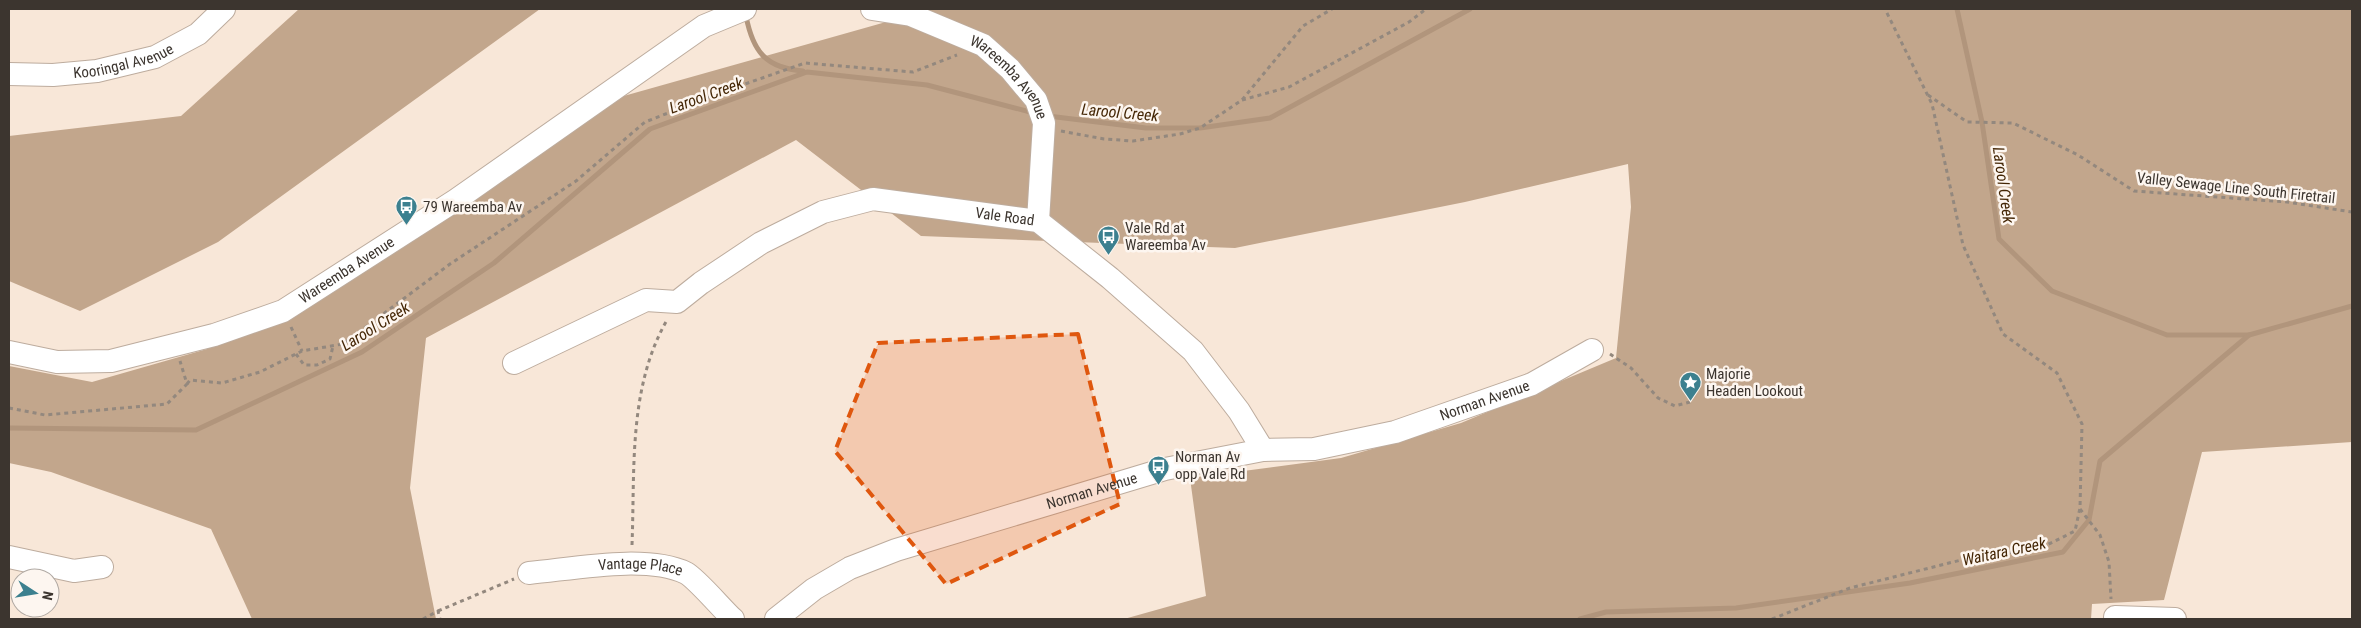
<svg xmlns="http://www.w3.org/2000/svg" width="2361" height="628" font-family="'Roboto Condensed',sans-serif">
	<style>
		.forest { fill: #c2a68c }
		.lines { fill: none; stroke-linecap: round; stroke-linejoin: round }
		.stream { stroke: #b1957c; stroke-width: 5 }
		.minor-casing { stroke: #bdac9e; stroke-width: 24 }
		.path { stroke: #93887e; stroke-width: 3; stroke-dasharray: 4 4; stroke-linecap: butt }
		.minor { stroke: #fff; stroke-width: 22 }
		.marked { fill: #df570e; fill-opacity: 0.2; stroke: #df570e; stroke-width: 4; stroke-dasharray: 10 6; stroke-linejoin: round }
		.labels { text-anchor: middle; stroke-width: 5; stroke-linejoin: round; paint-order: stroke }
		.street-label { font-size: 15px; fill: #3c352f; stroke: #fdf6f0 }
		.poi-label { font-size: 15px; fill: #3c352f; stroke: #fdf6f0; text-anchor: start }
		.water-label { font-size: 16px; font-style: italic; fill: #442605; stroke: #fdf6f0 }
	</style>
	<rect width="100%" height="100%" fill="#f8e7d8"/>
	<g class="forest">
		<polygon points="299,9 540,9 218,242 80,311 9,281 9,136 181,116"/>
		<polygon points="932,9 2352,9 2352,442 2202,452 2164,600 2092,604 2091,619 1124,619 1206,596 1190,478 1341,458 1461,423 1616,358 1631,207 1628,164 1465,202 1235,248 921,236 796,140 426,338 410,488 436,619 252,619 211,529 51,472 9,463 9,366 92,382 207,349 574,110"/>
	</g>
	<g class="lines">
		<g class="stream">
			<polyline points="1957,9 1982,122 1999,239 2052,291 2167,335 2249,335"/>
			<path d="M 746,16 C 753,52 766,68 803,71"/>
			<polyline points="1048,116 1146,128 1200,128 1270,118 1470,9"/>
			<polyline points="9,428 196,430 362,352 494,263 650,129 807,72 927,85 1034,113"/>
			<polyline points="1580,619 1606,612 1736,608 1910,583 2063,552 2089,520 2100,461 2249,335 2352,306"/>
		</g>
		<defs>
			<g id="minor">
				<path id="s1" d="M 872,9 L 911,15 L 983,45 L 1010,69 L 1036,100 L 1044,123 L 1038,221"/>
				<path id="s2" d="M 9,74 L 53,75 L 97,71 L 155,57 L 198,34 L 224,9"/>
				<path id="s3" d="M 9,352 L 57,362 L 111,361 L 214,335 L 283,311 L 456,200 L 704,26 L 745,9"/>
				<path id="s4" d="M 514,363 L 646,300 L 677,302 L 701,283 L 761,243 L 823,212 L 873,199 L 1038,221 L 1110,278 L 1193,351 L 1239,411 L 1263,450"/>
				<polyline points="9,557 74,571 102,567"/>
				<path id="s5" d="M 529,573 C 573,569 646,554 686,573 C 697,579 722,609 733,619"/>
				<polyline points="2115,617 2175,619"/>
				<path id="s6" d="M 776,619 L 814,589 L 850,568 L 896,550 L 1165,469 L 1263,450 L 1314,449 L 1395,432 L 1532,384 L 1592,350"/>
			</g>
		</defs>
		<use href="#minor" class="minor-casing"/>
		<g class="path">
			<polyline points="1928,95 1967,122 2013,123 2078,155 2134,191 2287,202 2352,212"/>
			<polyline points="1242,100 1289,87 1409,22 1426,9"/>
			<polyline points="1061,131 1104,139 1133,141 1180,134 1200,128 1242,100 1303,26 1332,9"/>
			<polyline points="291,327 302,351"/>
			<polyline points="296,354 304,365 317,365 330,359 333,346"/>
			<polyline points="1610,354 1631,368 1658,398 1675,406 1690,402"/>
			<polyline points="187,384 190,380 222,383 260,372 302,351 343,344 450,264 576,181 645,122 725,91 805,63 913,72 957,55"/>
			<polyline points="9,408 45,415 167,404 187,384 180,361"/>
			<polyline points="2080,509 2100,535 2109,562 2111,599"/>
			<path d="M 632,545 C 635,469 628,388 667,320"/>
			<polyline points="438,611 514,579"/>
			<polyline points="423,619 438,611 440,619"/>
			<polyline points="1772,619 1850,588 1973,557 2039,549 2075,531 2080,508 2082,424 2057,373 2003,334 1963,245 1932,104 1885,9"/>
		</g>
		<use href="#minor" class="minor"/>
	</g>
	<path class="marked" d="M 1078,334 L 1120,504 L 946,584 L 835,451 L 878,343 Z"/>
	<defs>
		<symbol id="bus-pin" viewBox="-11 -11 22 30"><path d="M0 17L-7.5 6A9.5 9.5 0 1 1 7.5 6Z" fill="#3c808f" stroke="#fdf6f0"/><path d="M-5-6H5V4H4V6H2V4H-2V6H-4V4H-5ZM-3.5-4V0h7V-4ZM-3.5 1.2v1.5H-2V1.2ZM2 1.2v1.5H3.5V1.2Z" fill="#fff"/></symbol>
		<symbol id="sight-pin" viewBox="-11 -11 22 30"><path d="M0 17L-7.5 6A9.5 9.5 0 1 1 7.5 6Z" fill="#3c808f" stroke="#fdf6f0"/><path d="M0-6L1.8-2.2L6-1.7L2.9 1.2L3.7 5.4L0 3.3L-3.7 5.4L-2.9 1.2L-6-1.7L-1.8-2.2Z" fill="#fff"/></symbol>
	</defs>
	<g fill-rule="evenodd">
		<use href="#bus-pin" x="394" y="194" width="25" height="34"/>
		<use href="#bus-pin" x="1096" y="224" width="25" height="34"/>
		<use href="#sight-pin" x="1678" y="370" width="25" height="34"/>
		<use href="#bus-pin" x="1146" y="454" width="25" height="34"/>
	</g>
	<g class="labels">
		<g class="street-label">
			<text dy="5" stroke="none"><textPath href="#s2" startOffset="116">Kooringal Avenue</textPath></text>
			<text dy="5" stroke="none"><textPath href="#s1" startOffset="159">Wareemba Avenue</textPath></text>
			<text transform="translate(2236 188) rotate(6)" y="5">Valley Sewage Line South Firetrail</text>
			<text dy="5" stroke="none"><textPath href="#s4" startOffset="534">Vale Road</textPath></text>
			<text dy="5" stroke="none"><textPath href="#s3" startOffset="358">Wareemba Avenue</textPath></text>
			<text dy="5" stroke="none"><textPath href="#s6" startOffset="749">Norman Avenue</textPath></text>
			<text dy="5" stroke="none"><textPath href="#s6" startOffset="344">Norman Avenue</textPath></text>
			<text dy="5" stroke="none"><textPath href="#s5" startOffset="112">Vantage Place</textPath></text>
		</g>
		<g class="poi-label">
			<text x="423" y="212">79 Wareemba Av</text>
			<text x="1125" y="233">Vale Rd at<tspan x="1125" dy="17">Wareemba Av</tspan></text>
			<text x="1706" y="379">Majorie<tspan x="1706" dy="17">Headen Lookout</tspan></text>
			<text x="1175" y="462">Norman Av<tspan x="1175" dy="17">opp Vale Rd</tspan></text>
		</g>
		<g class="water-label">
			<text transform="translate(706 95) rotate(-20)" y="6">Larool Creek</text>
			<text transform="translate(1120 112) rotate(5)" y="6">Larool Creek</text>
			<text transform="translate(2004 185) rotate(82)" y="6">Larool Creek</text>
			<text transform="translate(375 326) rotate(-32)" y="6">Larool Creek</text>
			<text transform="translate(2004 551) rotate(-12)" y="6">Waitara Creek</text>
		</g>
	</g>
	<rect width="2361" height="628" fill="none" stroke="#3c352f" stroke-width="20"/>
	<g transform="translate(35 593) rotate(102)"><circle r="24" fill="#fdf6f0" stroke="#b0a9a3"/>
	<path d="M0-4L9 19L0 12L-9 19Z" fill="#3c808f"/>
	<text y="-8" font-size="14" font-weight="bold" text-anchor="middle" fill="#3c352f">N</text>
	</g>
</svg>
